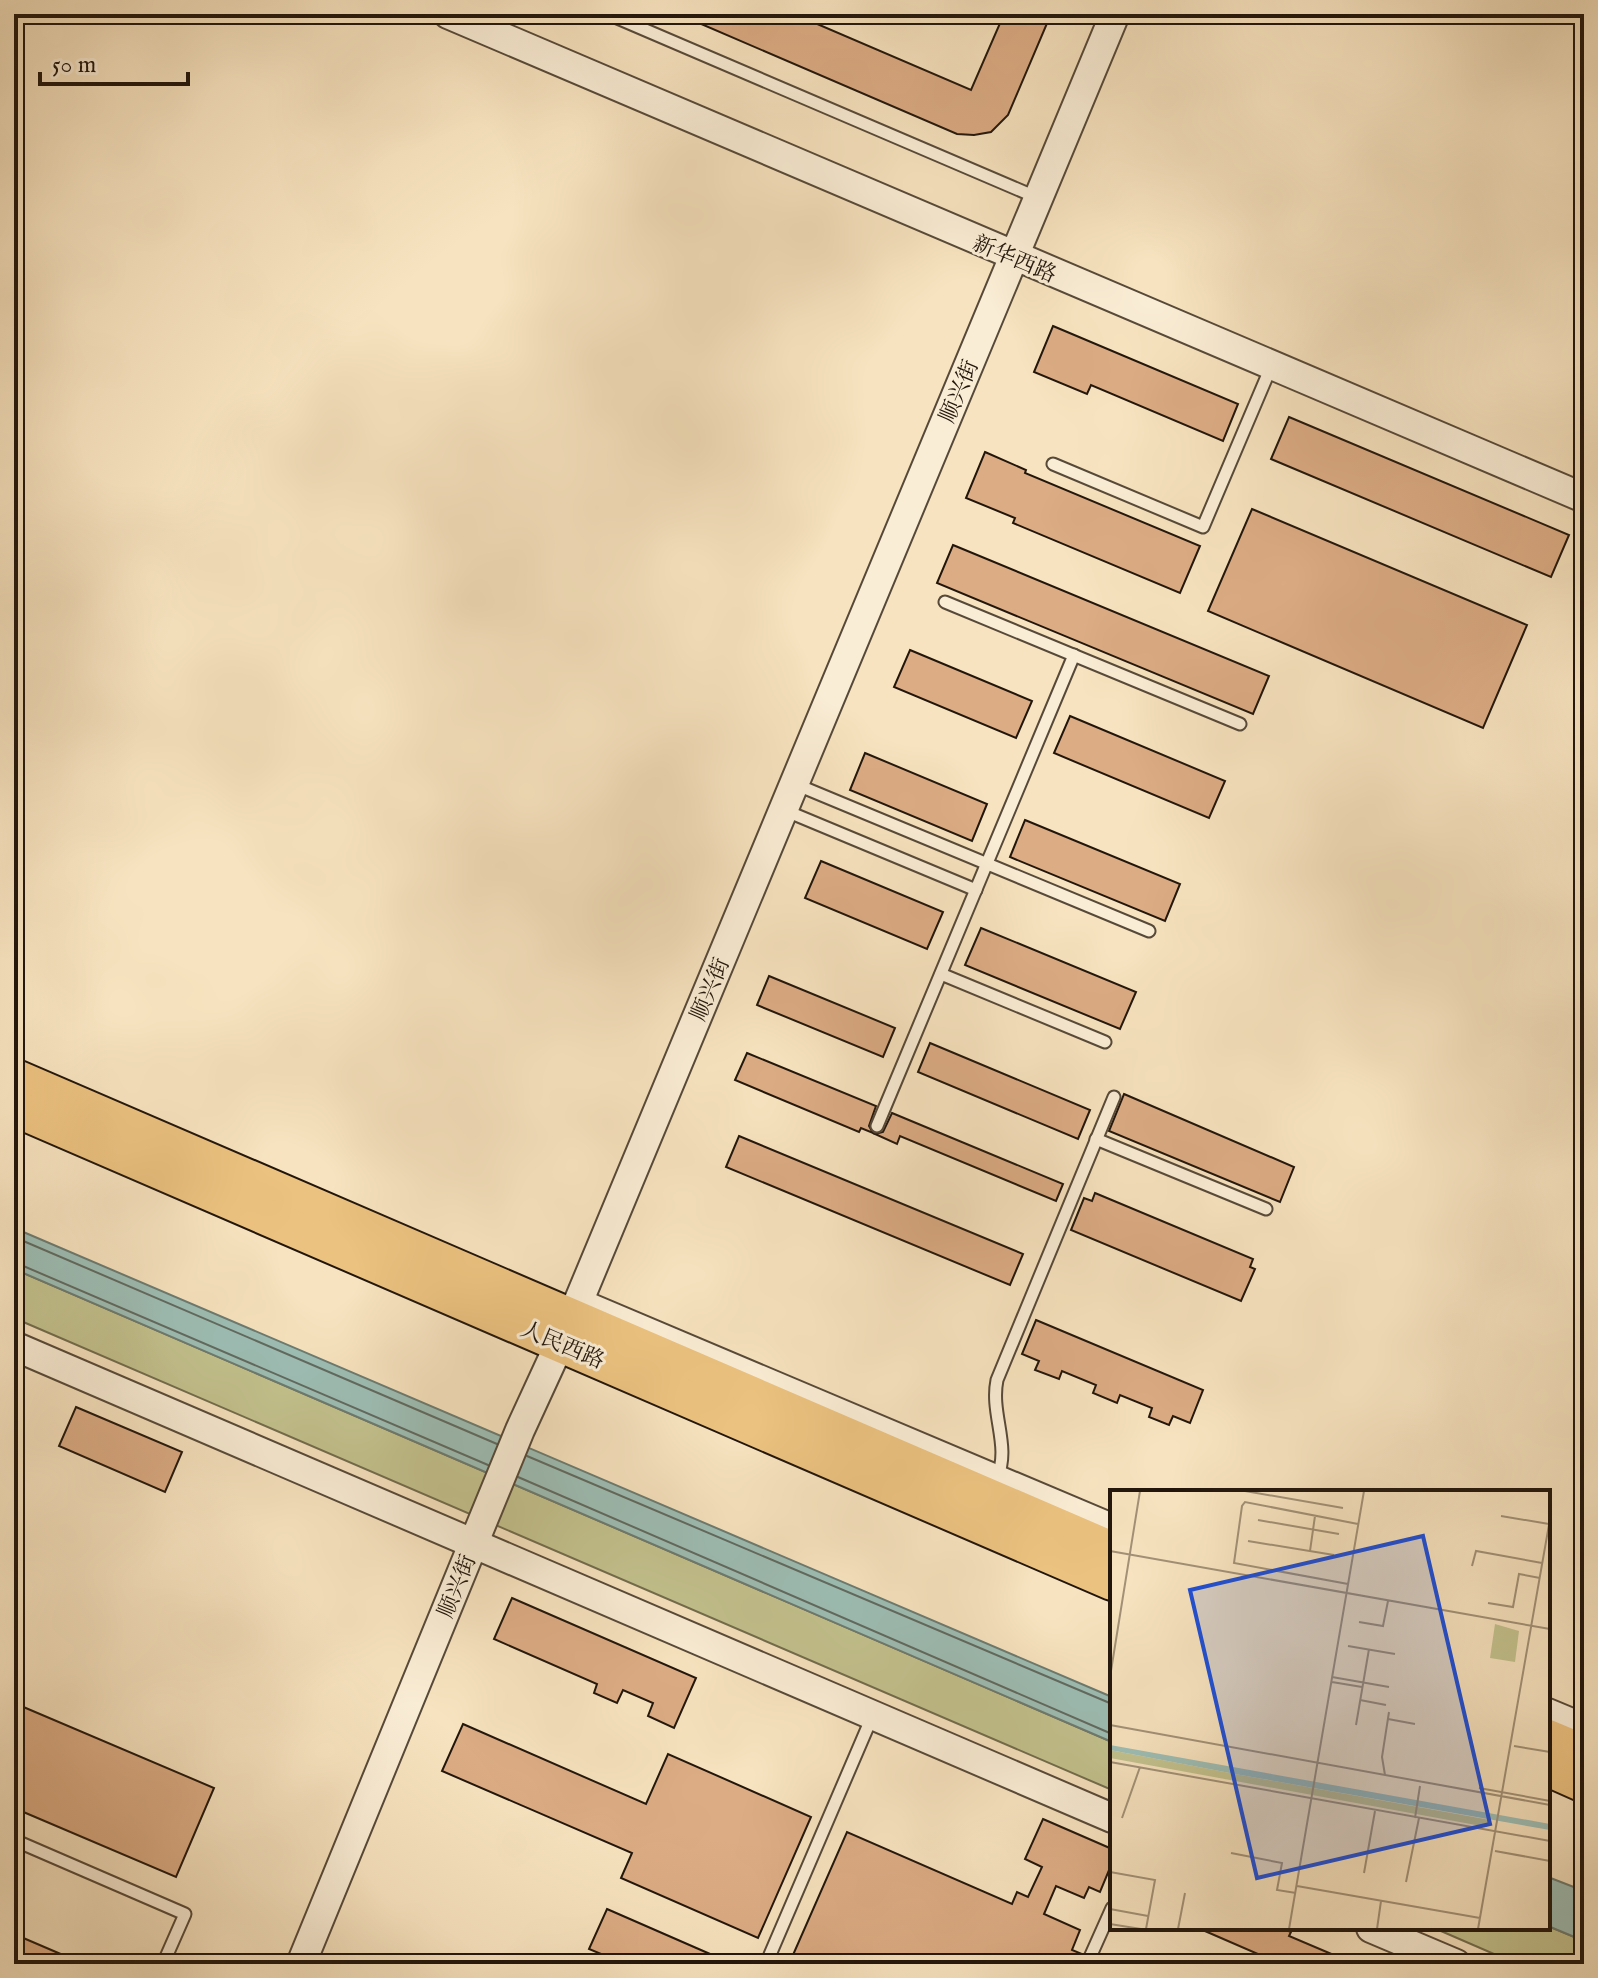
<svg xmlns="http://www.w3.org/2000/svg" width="1598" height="1978" font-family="'IM FELL English','Noto Serif SC',serif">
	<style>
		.green { fill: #c3c28e; stroke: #726c4d; stroke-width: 2 }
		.water { fill: #9dbeb5; stroke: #6c7b71; stroke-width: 2 }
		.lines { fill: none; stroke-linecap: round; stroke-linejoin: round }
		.shore { stroke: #606a60; stroke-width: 2 }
		.building { fill: #dcac84; stroke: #22160c; stroke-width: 2 }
		.service-casing { stroke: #574939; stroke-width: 15 }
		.minor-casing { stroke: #574939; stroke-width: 26 }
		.tertiary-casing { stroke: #574939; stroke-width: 32 }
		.primary-casing { stroke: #22160c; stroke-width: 40 }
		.service { stroke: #faedd5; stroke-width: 11 }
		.minor { stroke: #faedd5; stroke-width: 22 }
		.tertiary { stroke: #faedd5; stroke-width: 28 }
		.primary { stroke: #ecc280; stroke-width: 36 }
		.labels { text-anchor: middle; stroke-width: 6; stroke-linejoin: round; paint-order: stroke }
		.street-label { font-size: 22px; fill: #22160c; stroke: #faedd5 }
		.inset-road { fill: none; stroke: #a29177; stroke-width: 2 }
		.view { fill: #1d4ed8; fill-opacity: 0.15; stroke: #1d4ed8; stroke-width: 4 }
		.inset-edge { fill: none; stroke: #22160c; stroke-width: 4 }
	</style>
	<rect width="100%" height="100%" fill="#f7e3bf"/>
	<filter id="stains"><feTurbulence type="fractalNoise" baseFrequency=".0025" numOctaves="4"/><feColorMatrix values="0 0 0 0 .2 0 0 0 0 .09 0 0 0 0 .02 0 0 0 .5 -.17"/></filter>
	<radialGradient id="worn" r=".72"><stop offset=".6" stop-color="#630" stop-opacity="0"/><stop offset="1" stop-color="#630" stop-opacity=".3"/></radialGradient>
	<g class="green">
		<polygon points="14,1269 1112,1742 1112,1790 14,1318"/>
		<polygon points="1548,1926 1584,1941 1584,1964 1517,1964 1434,1928"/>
	</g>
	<g class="water">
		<polygon points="14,1228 1112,1697 1112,1742 14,1269"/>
		<polygon points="1548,1877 1584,1891 1584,1941 1548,1926"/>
	</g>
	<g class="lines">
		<g class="shore">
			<polyline points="14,1237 497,1444"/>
			<polyline points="14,1262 488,1465"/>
			<polyline points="527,1456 1112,1704"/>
			<polyline points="518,1477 1112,1734"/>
		</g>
	</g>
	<g class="building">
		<polygon points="678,14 794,14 971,90 1004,14 1051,14 1008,115 991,132 974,135 957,134"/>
		<polygon points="1053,326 1238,404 1223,441 1091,385 1087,394 1034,372"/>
		<polygon points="1289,417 1569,535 1551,577 1271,459"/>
		<polygon points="985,452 1026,470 1025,473 1200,546 1180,593 1013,523 1015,518 966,498"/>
		<polygon points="1252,509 1527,625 1483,728 1208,611"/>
		<polygon points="953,545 1269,676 1253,714 937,583"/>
		<polygon points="910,650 1032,701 1016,738 894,687"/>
		<polygon points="1070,716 1225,781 1209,818 1054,753"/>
		<polygon points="865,753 987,804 972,841 850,790"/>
		<polygon points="1025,820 1180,884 1165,921 1010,857"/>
		<polygon points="821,861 943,912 927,949 805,898"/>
		<polygon points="981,928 1136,992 1120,1029 965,965"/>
		<polygon points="769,976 895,1028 883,1057 757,1005"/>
		<polygon points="930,1043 1090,1110 1078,1139 918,1072"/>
		<polygon points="747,1053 876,1106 869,1126 873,1133 861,1128 859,1132 735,1080"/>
		<polygon points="1124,1094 1294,1167 1280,1202 1109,1131"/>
		<polygon points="892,1113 1063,1184 1056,1201 900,1136 897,1144 875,1134 883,1132"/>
		<polygon points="739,1136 1023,1254 1010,1285 726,1167"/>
		<polygon points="1095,1193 1253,1259 1250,1267 1255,1269 1241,1301 1071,1230 1084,1198 1092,1201"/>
		<polygon points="1036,1320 1203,1390 1190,1423 1173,1416 1169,1425 1149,1417 1152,1408 1120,1395 1117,1403 1093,1393 1096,1385 1062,1371 1059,1379 1035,1370 1039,1361 1022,1354"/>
		<polygon points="76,1407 182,1452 165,1492 59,1446"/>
		<polygon points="512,1598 696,1678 674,1728 648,1716 653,1703 623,1690 617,1703 594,1693 597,1684 494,1639"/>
		<polygon points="14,1703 214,1788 176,1877 14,1808"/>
		<polygon points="463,1724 646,1804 668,1754 811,1817 758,1938 621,1878 632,1853 442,1771"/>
		<polygon points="1043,1819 1112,1849 1112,1863 1100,1892 1089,1887 1084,1898 1056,1886 1044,1914 1080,1930 1072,1950 1082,1954 1079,1964 789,1964 847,1832 1012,1904 1017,1892 1028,1897 1042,1867 1025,1859"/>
		<polygon points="607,1909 733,1964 625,1964 589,1949"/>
		<polygon points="1198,1928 1281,1928 1291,1932 1289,1936 1355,1964 1281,1964"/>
		<polygon points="14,1934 84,1964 14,1964"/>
	</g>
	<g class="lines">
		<defs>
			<g id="service">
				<polyline points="608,14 1038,198"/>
				<polyline points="1053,464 1203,527 1271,367"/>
				<polyline points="945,602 1240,724"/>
				<polyline points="795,784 1149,931"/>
				<polyline points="784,810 976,890"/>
				<polyline points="941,974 1105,1042"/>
				<polyline points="877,1126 1074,655"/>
				<polyline points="1096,1139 1266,1209"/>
				<path d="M 997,1478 C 1011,1446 990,1414 997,1380 L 1114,1097"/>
				<polyline points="14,1840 185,1914 163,1964"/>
				<polyline points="766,1964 872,1717"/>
				<polyline points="1087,1964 1112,1908"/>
			</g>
			<g id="minor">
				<polyline points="579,1300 1112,1525"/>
				<polyline points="1548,1710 1584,1725"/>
			</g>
			<g id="tertiary">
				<polyline points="448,14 1584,498"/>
				<polyline points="14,1346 1112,1818"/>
				<polyline points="1371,1928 1456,1964"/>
				<polyline points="301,1964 520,1430 572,1317 1115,14"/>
			</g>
			<g id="primary">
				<polyline points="14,1077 1112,1550"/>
				<polyline points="14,1108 1112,1582"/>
				<polyline points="1548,1738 1584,1753"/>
				<polyline points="1548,1768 1584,1784"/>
			</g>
		</defs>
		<use href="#service" class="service-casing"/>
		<use href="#minor" class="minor-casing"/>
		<use href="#tertiary" class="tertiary-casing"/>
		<use href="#primary" class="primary-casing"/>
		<use href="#service" class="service"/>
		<use href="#minor" class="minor"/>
		<use href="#tertiary" class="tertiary"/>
		<use href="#primary" class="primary"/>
	</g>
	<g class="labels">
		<g class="street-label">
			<text transform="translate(1015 258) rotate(23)" y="8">新华西路</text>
			<text transform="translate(958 391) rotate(-67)" y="8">顺兴街</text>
			<text transform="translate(709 989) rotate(-67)" y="8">顺兴街</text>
			<text transform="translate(563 1344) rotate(23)" y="8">人民西路</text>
			<text transform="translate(456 1586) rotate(-68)" y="8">顺兴街</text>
		</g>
	</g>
	<g transform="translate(1110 1490)">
		<rect width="440" height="440" fill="#f7e3bf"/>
		<path d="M 385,134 L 409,141 L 405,172 L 380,168 ZM 0,260 L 125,284 L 380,330 L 377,337 L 0,268 Z" fill="#c3c28e"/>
		<path d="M 0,255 L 440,334 L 440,340 L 125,284 L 0,260 Z" fill="#9dbeb5"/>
		<path class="inset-road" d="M 135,1 L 233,18M 391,26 L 439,34M 148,30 L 229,44M 138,51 L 224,65M 0,61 L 440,139M 200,61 L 205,26M 362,76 L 366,61 L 432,73M 238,94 L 124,73 L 132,16 L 135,12 L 248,34M 378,113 L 403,117 L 409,84 L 430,88M 249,132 L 273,136 L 278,111M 238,156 L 285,164M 0,187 L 30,1M 222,187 L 279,197M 222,192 L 252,197M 250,210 L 276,215M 278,229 L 305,234M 0,235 L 440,315M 246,235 L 259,159M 404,256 L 440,262M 0,272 L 440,351M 275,285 L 272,267 L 279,222M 369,298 L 440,311M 12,328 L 30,277M 305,328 L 310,296M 385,361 L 440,371M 121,363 L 172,373 L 167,400 L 186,403M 0,382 L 45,390 L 36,439M 254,383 L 265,321M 296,392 L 309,328M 187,396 L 370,428M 0,419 L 38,426M 0,434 L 31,439M 68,439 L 75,403M 179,439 L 254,1M 267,439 L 271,411M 368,439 L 440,29"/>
		<path class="view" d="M 313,46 L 380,334 L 147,388 L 80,100 Z"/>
		<rect width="440" height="440" class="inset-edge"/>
	</g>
	<rect width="1598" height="1978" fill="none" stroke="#f7e3bf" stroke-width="48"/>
	<rect x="16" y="16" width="1566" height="1946" fill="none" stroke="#22160c" stroke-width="4"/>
	<rect x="24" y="24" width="1550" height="1930" fill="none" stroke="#22160c" stroke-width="2"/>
	<path d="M40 72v12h148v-12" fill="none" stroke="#22160c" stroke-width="4"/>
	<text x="52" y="72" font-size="24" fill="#22160c" stroke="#faedd5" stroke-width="6" paint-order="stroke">50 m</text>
	<rect width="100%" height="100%" filter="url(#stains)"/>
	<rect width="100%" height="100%" fill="url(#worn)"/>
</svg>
